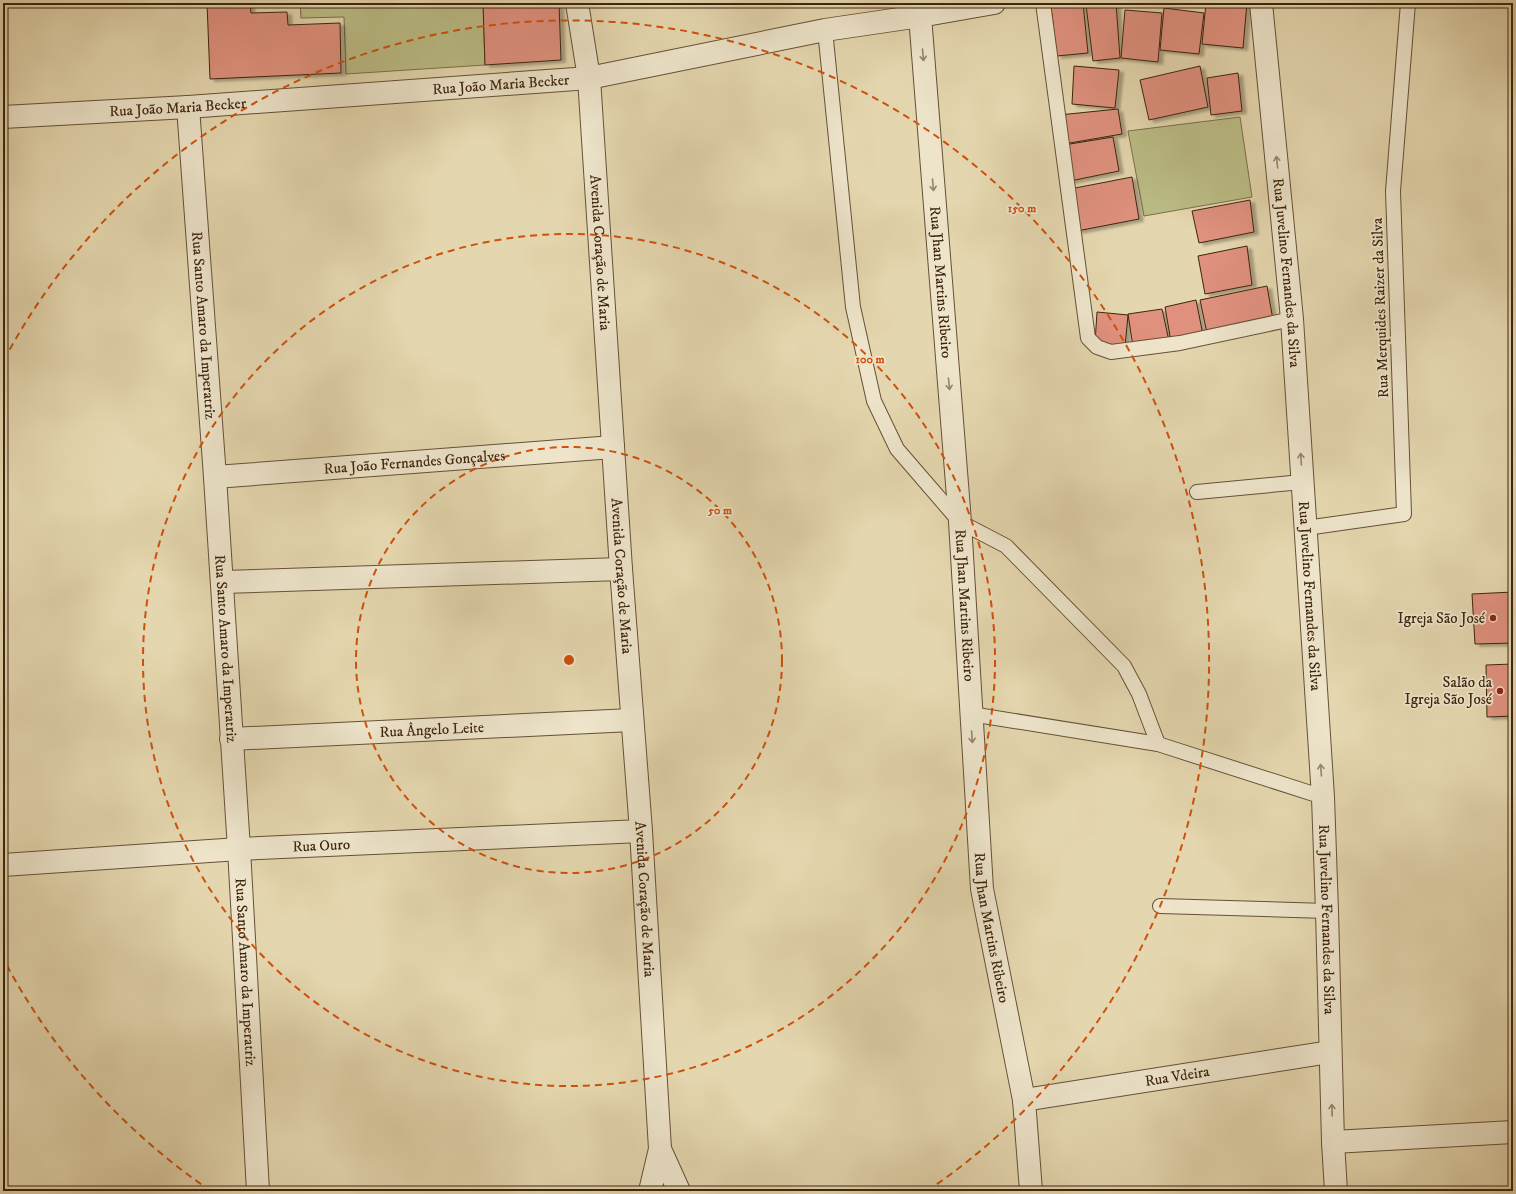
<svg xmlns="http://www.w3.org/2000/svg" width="1516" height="1194" font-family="'IM FELL DW Pica',serif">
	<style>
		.green { fill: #bbbc85; stroke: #7c704a }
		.building { fill: #df917e; stroke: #3d240e; filter: url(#shadow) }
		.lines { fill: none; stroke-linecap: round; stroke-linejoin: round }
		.lane-casing { stroke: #675036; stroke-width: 16 }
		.street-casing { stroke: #675036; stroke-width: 24 }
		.lane { stroke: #ede4ca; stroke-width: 14 }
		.street { stroke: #ede4ca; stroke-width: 22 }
		.oneway { stroke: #95846c }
		.ring { fill: none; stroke: #ce510c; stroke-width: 2; stroke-dasharray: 7 5 }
		.poi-dot { fill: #8f2418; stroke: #ede4ca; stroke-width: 1.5 }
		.labels { text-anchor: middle; stroke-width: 3.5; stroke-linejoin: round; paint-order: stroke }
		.street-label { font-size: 15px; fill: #3d240e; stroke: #ede4ca }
		.poi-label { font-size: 15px; fill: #3d240e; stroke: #ede4ca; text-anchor: end }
		.centre { fill: #ce510c; stroke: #ede4ca; stroke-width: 2 }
		.ring-label { font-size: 12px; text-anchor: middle; font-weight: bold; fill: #ce510c; stroke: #ede4ca; stroke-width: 3.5; stroke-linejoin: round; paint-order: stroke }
	</style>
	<defs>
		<filter id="shadow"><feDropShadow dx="4.5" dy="2.5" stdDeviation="1" flood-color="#0004"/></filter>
	</defs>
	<rect width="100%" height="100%" fill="#e4d6ae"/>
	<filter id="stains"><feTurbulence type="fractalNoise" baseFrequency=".005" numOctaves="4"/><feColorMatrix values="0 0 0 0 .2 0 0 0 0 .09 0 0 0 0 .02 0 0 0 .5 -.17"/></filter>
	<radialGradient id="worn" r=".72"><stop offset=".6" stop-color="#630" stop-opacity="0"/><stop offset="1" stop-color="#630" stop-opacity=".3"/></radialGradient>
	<g class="green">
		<polygon points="300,3 483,3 485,65 346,74 344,17 301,18"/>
		<polygon points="1240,117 1252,197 1144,216 1128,131"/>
	</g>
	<g class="building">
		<polygon points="207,3 250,3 251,13 287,12 288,25 340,23 341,73 210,79"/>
		<polygon points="483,3 559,3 561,60 485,65"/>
		<polygon points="1076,3 1083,3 1088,53 1057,56 1051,7"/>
		<polygon points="1095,3 1116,3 1120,58 1093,61 1086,5"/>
		<polygon points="1206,3 1247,3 1243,48 1202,44"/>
		<polygon points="1164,8 1204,13 1199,54 1160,50"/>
		<polygon points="1125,10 1162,13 1158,62 1121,58"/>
		<polygon points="1074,66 1119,70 1115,108 1072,104"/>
		<polygon points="1200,66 1208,107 1149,120 1140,80"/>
		<polygon points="1238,73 1242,111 1211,115 1207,78"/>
		<polygon points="1118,109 1122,134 1064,144 1059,115"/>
		<polygon points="1113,137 1119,171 1070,181 1064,145"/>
		<polygon points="1132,177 1139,219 1077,231 1070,189"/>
		<polygon points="1250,200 1254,232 1199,243 1192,211"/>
		<polygon points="1247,246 1252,285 1205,294 1198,256"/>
		<polygon points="1267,286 1273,320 1207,333 1200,300"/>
		<polygon points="1196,300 1203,335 1171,342 1165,307"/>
		<polygon points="1162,309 1169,341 1133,347 1128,314"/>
		<polygon points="1097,312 1128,315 1125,347 1095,343"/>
		<polygon points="1513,592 1513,643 1475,644 1472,594"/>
		<polygon points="1513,664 1513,716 1487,717 1486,665"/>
	</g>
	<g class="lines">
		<defs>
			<g id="lane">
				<polyline points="1043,3 1088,338 1097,347 1111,352 1180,343 1292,319"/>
				<polyline points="825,30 853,307 874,401 897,449 960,522 1006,546 1124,666 1139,694 1158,744"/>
				<polyline points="1197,492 1302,482"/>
				<polyline points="1306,528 1404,514 1393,191 1408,3"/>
				<polyline points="971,714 1158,744 1323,797"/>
				<polyline points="1160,906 1327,911"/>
			</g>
			<g id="street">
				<path id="s1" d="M 577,3 L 589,78 L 621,569 L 641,831 L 660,1149 L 650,1191"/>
				<path id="s2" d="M 1261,3 L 1292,319 L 1323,797 L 1327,911 L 1333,1142 L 1336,1191"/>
				<path id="s3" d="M 920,16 L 960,522 L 982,889 L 1024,1100 L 1031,1191"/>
				<path id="s4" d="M 188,107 L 215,477 L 239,849 L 258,1191"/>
				<path id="s5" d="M 3,117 L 188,107 L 589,78 L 825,30 L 920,16 L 994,3"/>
				<path id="s6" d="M 215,477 L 613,447"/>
				<polyline points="222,582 621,569"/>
				<path id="s7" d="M 231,739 L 632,720"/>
				<path id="s8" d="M 3,865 L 239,849 L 641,831"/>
				<path id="s9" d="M 1024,1100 L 1330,1052"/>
				<polyline points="1333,1142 1513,1132"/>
				<polyline points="660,1149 679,1191"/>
			</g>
		</defs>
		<use href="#lane" class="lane-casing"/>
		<use href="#street" class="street-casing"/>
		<use href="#lane" class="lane"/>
		<use href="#street" class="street"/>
	</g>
	<defs><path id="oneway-shaft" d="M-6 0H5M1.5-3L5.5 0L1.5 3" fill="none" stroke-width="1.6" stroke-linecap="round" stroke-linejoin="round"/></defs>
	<g class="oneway">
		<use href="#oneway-shaft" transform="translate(923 55) rotate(85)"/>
		<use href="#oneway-shaft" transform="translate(1277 162) rotate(-96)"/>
		<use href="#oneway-shaft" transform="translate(933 185) rotate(85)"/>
		<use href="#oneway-shaft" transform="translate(949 384) rotate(85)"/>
		<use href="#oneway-shaft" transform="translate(1301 459) rotate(-94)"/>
		<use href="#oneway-shaft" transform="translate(972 737) rotate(86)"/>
		<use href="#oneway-shaft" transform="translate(1321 770) rotate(-94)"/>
		<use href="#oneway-shaft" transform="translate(1332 1110) rotate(-92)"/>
	</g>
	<g class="ring">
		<circle cx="569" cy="660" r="213"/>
		<circle cx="569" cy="660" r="426"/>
		<path d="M211 1191A640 640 0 0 1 4 960M4 360A640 640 0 1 1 927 1191"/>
	</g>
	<g class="poi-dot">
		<circle cx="1493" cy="618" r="4"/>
		<circle cx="1500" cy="691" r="4"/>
	</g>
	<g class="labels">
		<g class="street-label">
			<text dy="5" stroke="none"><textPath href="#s5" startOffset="499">Rua João Maria Becker</textPath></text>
			<text dy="5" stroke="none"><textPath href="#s5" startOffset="175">Rua João Maria Becker</textPath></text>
			<text dy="5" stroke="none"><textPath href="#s1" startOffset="251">Avenida Coração de Maria</textPath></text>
			<text dy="5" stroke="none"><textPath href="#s2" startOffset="271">Rua Juvelino Fernandes da Silva</textPath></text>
			<text dy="5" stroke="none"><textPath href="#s3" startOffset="267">Rua Jhan Martins Ribeiro</textPath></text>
			<text transform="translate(1380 308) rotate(-92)" y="5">Rua Merquides Raizer da Silva</text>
			<text dy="5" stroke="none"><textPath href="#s4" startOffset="219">Rua Santo Amaro da Imperatriz</textPath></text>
			<text dy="5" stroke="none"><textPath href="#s6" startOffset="200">Rua João Fernandes Gonçalves</textPath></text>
			<text dy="5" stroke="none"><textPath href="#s1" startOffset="575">Avenida Coração de Maria</textPath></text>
			<text dy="5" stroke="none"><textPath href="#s2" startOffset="595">Rua Juvelino Fernandes da Silva</textPath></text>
			<text dy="5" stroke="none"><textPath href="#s3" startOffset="591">Rua Jhan Martins Ribeiro</textPath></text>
			<text dy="5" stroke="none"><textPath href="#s4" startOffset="543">Rua Santo Amaro da Imperatriz</textPath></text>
			<text dy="5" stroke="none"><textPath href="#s7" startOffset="201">Rua Ângelo Leite</textPath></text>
			<text dy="5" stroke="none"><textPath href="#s8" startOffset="319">Rua Ouro</textPath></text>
			<text dy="5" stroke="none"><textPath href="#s1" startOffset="899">Avenida Coração de Maria</textPath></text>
			<text dy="5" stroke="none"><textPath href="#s2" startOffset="919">Rua Juvelino Fernandes da Silva</textPath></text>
			<text dy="5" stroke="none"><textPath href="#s3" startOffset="915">Rua Jhan Martins Ribeiro</textPath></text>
			<text dy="5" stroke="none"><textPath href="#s4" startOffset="867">Rua Santo Amaro da Imperatriz</textPath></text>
			<text dy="5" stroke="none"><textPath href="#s9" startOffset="155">Rua Vdeira</textPath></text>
		</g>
		<g class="poi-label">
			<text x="1485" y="623">Igreja São José</text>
			<text x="1492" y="687">Salão da<tspan x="1492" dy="17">Igreja São José</tspan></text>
		</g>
	</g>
	<circle cx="569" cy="660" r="6" class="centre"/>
	<g class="ring-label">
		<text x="1022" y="212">150 m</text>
		<text x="870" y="363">100 m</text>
		<text x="720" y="514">50 m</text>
	</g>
	<rect width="1516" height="1194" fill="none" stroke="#e4d6ae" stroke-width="16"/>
	<rect x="4" y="4" width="1508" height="1186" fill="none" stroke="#3d240e" stroke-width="2"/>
	<rect x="8" y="8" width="1500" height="1178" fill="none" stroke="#3d240e"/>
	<rect width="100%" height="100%" filter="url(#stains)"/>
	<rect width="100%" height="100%" fill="url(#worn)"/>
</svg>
